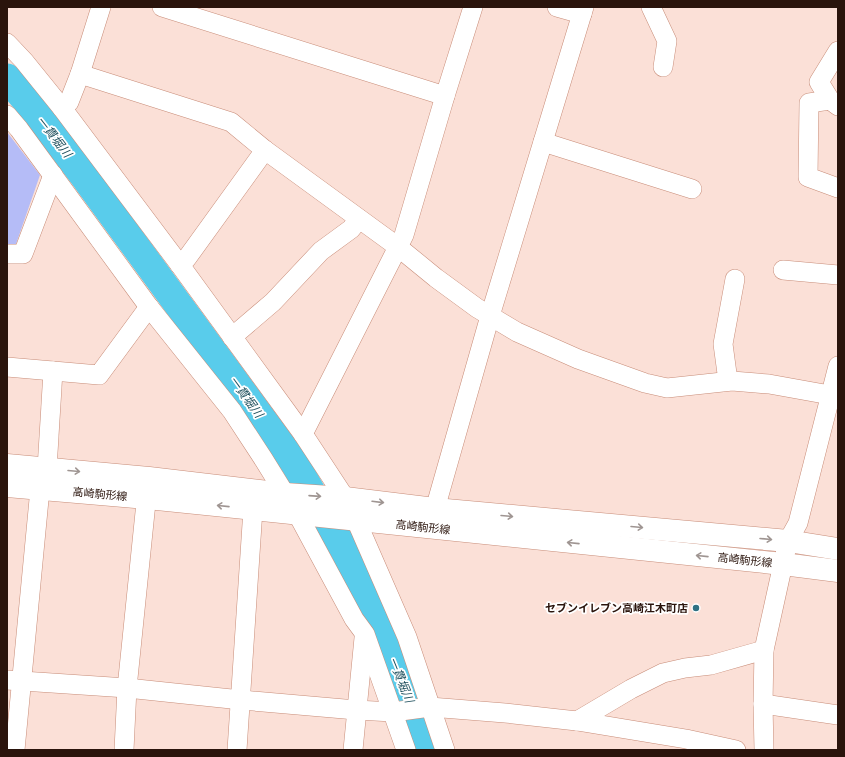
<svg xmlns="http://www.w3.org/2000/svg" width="845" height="757" font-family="'PT Sans','Noto Sans JP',sans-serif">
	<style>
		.green { fill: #b5bcf7 }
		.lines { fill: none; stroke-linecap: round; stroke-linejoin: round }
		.river { stroke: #59cceb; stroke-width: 29 }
		.minor-casing { stroke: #c88c78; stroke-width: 20 }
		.major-casing { stroke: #c88c78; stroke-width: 23 }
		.minor { stroke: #fff; stroke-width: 19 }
		.major { stroke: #fff; stroke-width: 22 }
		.oneway { stroke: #9f9592 }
		.poi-dot { fill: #2f7183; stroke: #fff; stroke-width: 1.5 }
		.labels { text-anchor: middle; stroke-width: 3.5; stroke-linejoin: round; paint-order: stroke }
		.street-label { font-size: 11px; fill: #2a140c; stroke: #fff }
		.poi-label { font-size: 11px; font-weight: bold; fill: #2a140c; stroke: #fff; text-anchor: end }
		.water-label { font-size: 12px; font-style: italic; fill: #1e4f5d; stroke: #fff }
	</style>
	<rect width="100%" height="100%" fill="#fbe0d7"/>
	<polygon class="green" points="7,132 40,175 15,247 7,246"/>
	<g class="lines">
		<polyline class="river" points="7,78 26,100 84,176 295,464 345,551 381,631 429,750"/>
		<defs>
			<g id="minor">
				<polyline points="162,7 445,96"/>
				<polyline points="557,7 582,14"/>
				<polyline points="651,7 667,41 663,67"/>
				<polyline points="7,43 24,61 62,108 180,265 303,434 345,498"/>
				<polyline points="838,51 819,82 830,100 838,106"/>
				<polyline points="80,74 231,122 265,150 398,247 436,278 477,308 517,332 578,359 645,383 667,388 732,381 769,384 830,395 838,399"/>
				<polyline points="830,100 809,103 808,177 838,188"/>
				<polyline points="62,108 69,102 80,74 101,7"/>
				<polyline points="7,115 19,129 149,307 232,411 264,460 285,494"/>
				<polyline points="543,142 692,189"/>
				<polyline points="7,254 23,254 53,175"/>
				<polyline points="180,265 187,258 265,150"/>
				<polyline points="783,270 838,275"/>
				<polyline points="232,337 273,302 321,251 351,229 359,219"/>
				<polyline points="7,367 99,375 149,307"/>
				<polyline points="728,381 723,344 735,279"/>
				<polyline points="303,434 404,235 445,96 473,7"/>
				<polyline points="47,469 53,371"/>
				<polyline points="435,509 490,316 584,7"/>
				<polyline points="298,515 354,619 365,634 406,750"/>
				<polyline points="356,520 407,637 445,750"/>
				<polyline points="7,680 127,688 241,700 356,710 393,712 430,707 505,713 577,721 686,739 736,750"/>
				<polyline points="763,704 838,715"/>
				<polyline points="577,721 631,689 663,673 685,668 711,665 764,650"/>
				<polyline points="15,750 40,489"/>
				<polyline points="124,750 127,688 148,483"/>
				<polyline points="237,750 253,509"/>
				<polyline points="353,750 364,638"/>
				<polyline points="764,750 763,704 764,650 788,541 798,523 838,366"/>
			</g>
			<g id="major">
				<polyline points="7,465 149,478 285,494 345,498 435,509 788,541 838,549"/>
				<polyline points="7,486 147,498 783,564 838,571"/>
			</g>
		</defs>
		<use href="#minor" class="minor-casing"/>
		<use href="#major" class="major-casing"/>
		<use href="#minor" class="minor"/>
		<use href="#major" class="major"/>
	</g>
	<defs><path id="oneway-shaft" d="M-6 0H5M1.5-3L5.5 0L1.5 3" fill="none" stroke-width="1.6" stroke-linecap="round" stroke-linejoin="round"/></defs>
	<g class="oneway">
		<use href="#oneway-shaft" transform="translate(74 471) rotate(5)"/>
		<use href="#oneway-shaft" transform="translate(315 496) rotate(4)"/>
		<use href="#oneway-shaft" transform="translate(378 502) rotate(7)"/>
		<use href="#oneway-shaft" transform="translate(223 506) rotate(-174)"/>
		<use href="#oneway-shaft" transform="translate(507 516) rotate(5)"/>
		<use href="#oneway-shaft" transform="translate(637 527) rotate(5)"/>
		<use href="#oneway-shaft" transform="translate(766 539) rotate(5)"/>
		<use href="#oneway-shaft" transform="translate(573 543) rotate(-174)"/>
		<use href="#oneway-shaft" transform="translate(702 556) rotate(-174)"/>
	</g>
	<circle class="poi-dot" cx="696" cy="608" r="4"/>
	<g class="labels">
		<g class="street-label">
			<text transform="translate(100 494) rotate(5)" y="4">高崎駒形線</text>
			<text transform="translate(423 527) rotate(6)" y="4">高崎駒形線</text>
			<text transform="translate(745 560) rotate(6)" y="4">高崎駒形線</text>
		</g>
		<g class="poi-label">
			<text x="688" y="612">セブンイレブン高崎江木町店</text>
		</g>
		<g class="water-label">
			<text transform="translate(54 137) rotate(52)" y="4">一貫堀川</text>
			<text transform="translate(246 397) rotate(54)" y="4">一貫堀川</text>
			<text transform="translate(401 680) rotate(68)" y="4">一貫堀川</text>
		</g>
	</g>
	<rect width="845" height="757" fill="none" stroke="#2a140c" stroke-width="16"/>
</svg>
